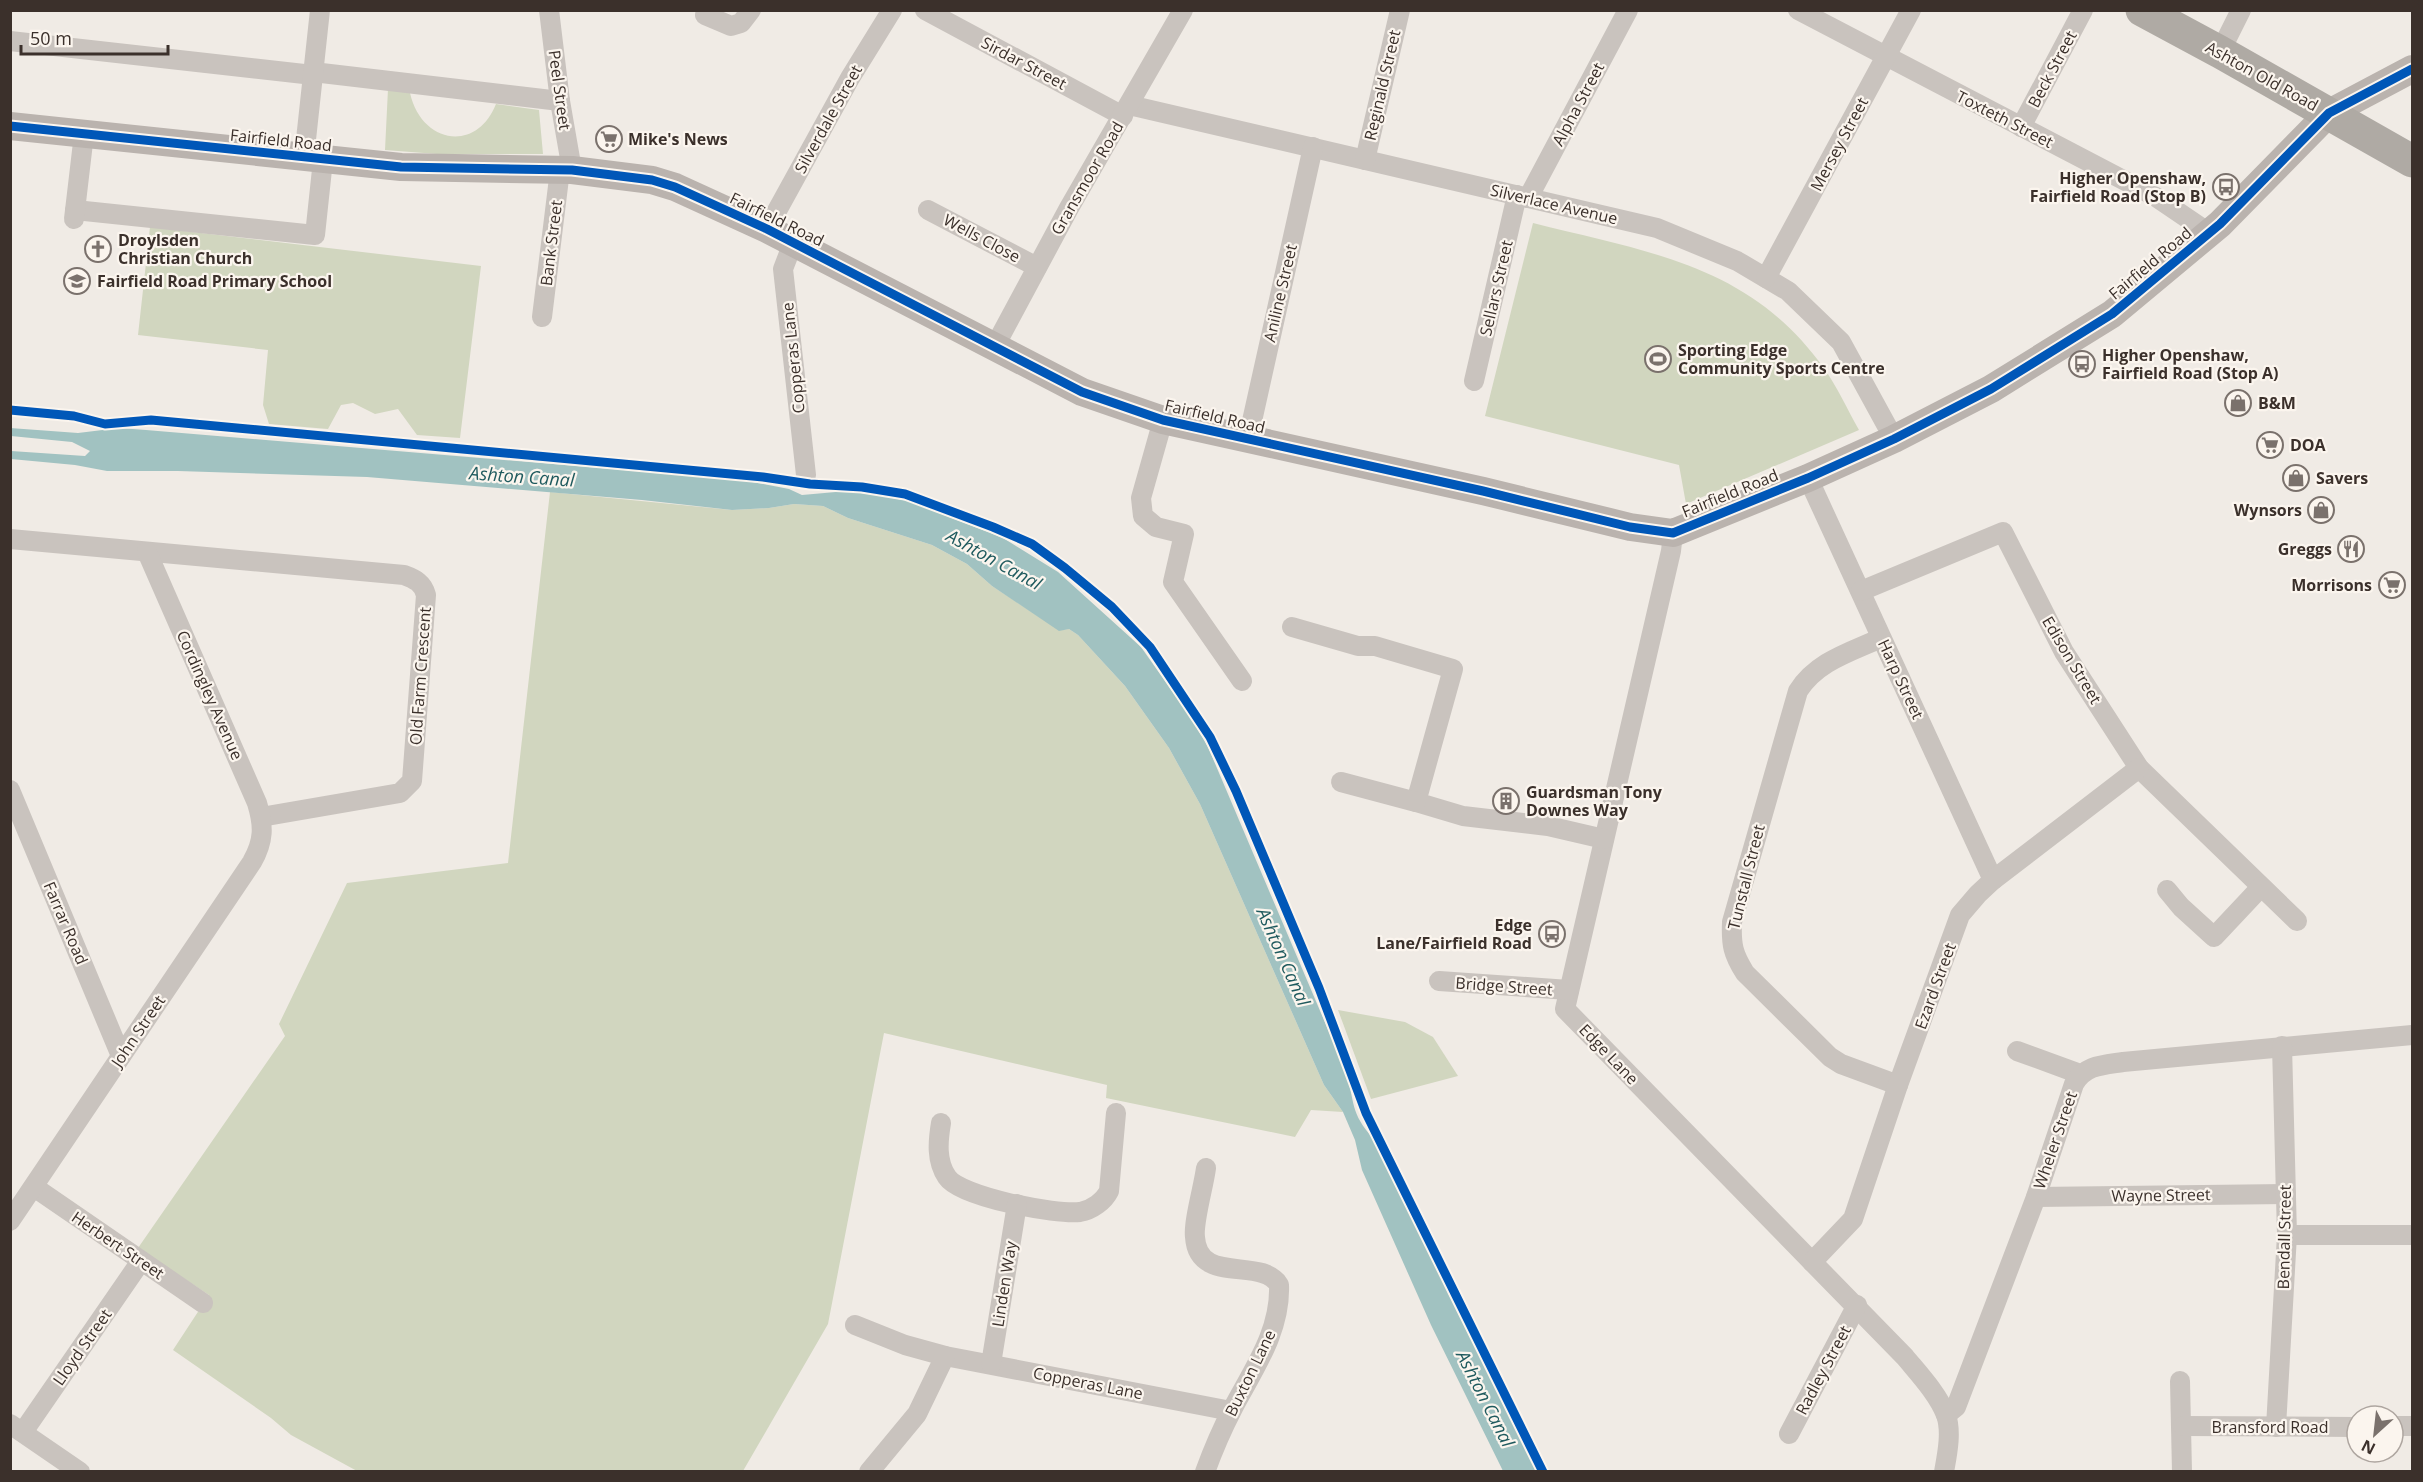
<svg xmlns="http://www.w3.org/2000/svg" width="2423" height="1482" font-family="'Open Sans',sans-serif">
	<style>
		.green { fill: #d1d6bf }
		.water { fill: #a1c2c1 }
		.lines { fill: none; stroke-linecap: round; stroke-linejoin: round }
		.street { stroke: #c9c3be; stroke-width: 20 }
		.secondary { stroke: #bab3ae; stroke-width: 28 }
		.highway { stroke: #afaaa4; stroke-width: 33 }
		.cycleway-casing { stroke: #fbf5ee; stroke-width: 13 }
		.cycleway { stroke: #0057b8; stroke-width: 9 }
		.labels { text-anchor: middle; stroke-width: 4.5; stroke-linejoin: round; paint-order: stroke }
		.street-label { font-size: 16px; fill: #3b302b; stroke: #fbf5ee }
		.poi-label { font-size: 16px; font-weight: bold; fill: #3b302b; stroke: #fbf5ee; text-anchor: start }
		.water-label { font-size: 18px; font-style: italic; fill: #1f5a5e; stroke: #fbf5ee }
	</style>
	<rect width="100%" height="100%" fill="#f0ebe5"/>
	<g class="green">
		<path d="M 388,89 L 410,93 C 421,143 476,154 496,104 L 539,110 L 543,154 L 437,154 L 385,150 Z"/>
		<path d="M 1533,223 C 1647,252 1749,264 1823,367 C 1837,386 1847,409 1859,430 L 1686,504 L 1679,465 L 1485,416 Z"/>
		<polygon points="150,227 481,266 460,438 417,435 398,409 375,414 353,403 341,405 328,429 269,424 263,405 268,350 138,335"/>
		<polygon points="550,492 732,510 769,508 794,504 823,506 848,518 932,545 967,564 992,586 1059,630 1069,629 1078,635 1125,686 1169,748 1200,804 1324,1085 1343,1112 1311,1110 1295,1137 1106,1098 1107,1085 884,1033 828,1324 743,1471 357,1471 291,1435 271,1418 173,1350 209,1295 138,1248 285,1036 279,1024 347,883 508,863"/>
		<polygon points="1338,1010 1405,1022 1433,1037 1458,1076 1371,1099"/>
	</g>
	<path class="water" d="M 10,428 L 78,433 L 119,428 L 146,430 L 672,474 L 747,481 L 789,489 L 802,495 L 847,491 L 882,496 L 908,501 L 1003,538 L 1058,572 L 1141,647 L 1191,718 L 1208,747 L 1346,1072 C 1355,1102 1350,1113 1373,1138 L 1451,1299 L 1538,1471 L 1503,1471 L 1431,1325 L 1362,1170 L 1355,1140 L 1343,1112 L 1324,1085 L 1200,804 L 1169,748 L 1125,686 L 1078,635 L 1069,629 L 1059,631 L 992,586 L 967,564 L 932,545 L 848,518 L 823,506 L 794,504 L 769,508 L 732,510 L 642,500 L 367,477 L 178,471 L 107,471 L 75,465 L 11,459 L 11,451 L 85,456 L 90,451 L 72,442 L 11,436 Z"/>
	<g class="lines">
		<g class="street">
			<polyline points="549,10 560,101 572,170"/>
			<polyline points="925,10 1123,116"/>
			<polyline points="1798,10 2156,197 2209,233"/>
			<polyline points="705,15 731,26 741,23 751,10"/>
			<polyline points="10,41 313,75"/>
			<polyline points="2220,52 2241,10"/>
			<polyline points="313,72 560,101"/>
			<polyline points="1129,105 1657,228 1737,261 1788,291 1841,342 1894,439"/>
			<polyline points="2021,127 2083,10"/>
			<polyline points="304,158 320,10"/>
			<polyline points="1365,160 1400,10"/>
			<polyline points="1528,198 1628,10"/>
			<polyline points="75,210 315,235 323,160"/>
			<polyline points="928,210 1037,267"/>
			<polyline points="74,219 84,134"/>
			<polyline points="767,229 850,78 892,10"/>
			<polyline points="793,243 783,269 806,475"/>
			<polyline points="1766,278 1911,10"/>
			<polyline points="542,317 560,170"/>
			<polyline points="995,346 1069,208 1183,10"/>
			<polyline points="1474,381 1517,195"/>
			<polyline points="1163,420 1141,498 1143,516 1156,527 1184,534 1173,582 1242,681"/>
			<polyline points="1248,439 1313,147"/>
			<polyline points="1808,478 1993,880"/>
			<path d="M 1673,533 L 1671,551 L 1565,1009 L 1905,1357 C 1919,1374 1938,1394 1946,1415 C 1952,1432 1947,1455 1944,1472"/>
			<path d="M 10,539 L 404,575 C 415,579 423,583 426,595 L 412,781 L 400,793 L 261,817"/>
			<polyline points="1861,591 2003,532 2064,652 2139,768 2297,921"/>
			<polyline points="1292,627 1358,646 1375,646 1453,669 1416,802 1463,816 1548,826 1604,839"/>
			<path d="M 1881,638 C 1851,652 1817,661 1798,691 L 1732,922 C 1731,945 1733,954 1745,973 L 1830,1057 L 1841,1064 L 1898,1085"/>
			<polyline points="1341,782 1416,802"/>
			<polyline points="10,790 121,1056"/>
			<polyline points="2167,890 2181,907 2214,937 2261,887"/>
			<polyline points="1439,981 1569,990"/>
			<polyline points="2017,1051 2080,1074"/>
			<path d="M 941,1123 C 938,1141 936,1161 947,1177 C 960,1197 1056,1215 1080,1212 C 1092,1210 1104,1201 1109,1191 L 1116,1113"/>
			<polyline points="34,1187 203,1303"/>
			<polyline points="2036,1197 2286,1194"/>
			<path d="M 10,1221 L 252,862 C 264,841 264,826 257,803 L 147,552"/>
			<polyline points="2287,1235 2412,1235"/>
			<polyline points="1812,1262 1853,1219 1898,1085 1960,915 1978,894 1993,880 2139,768"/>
			<polyline points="855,1325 905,1345 945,1356 1231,1411"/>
			<polyline points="991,1364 1017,1204"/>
			<polyline points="2180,1381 2182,1472"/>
			<path d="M 1946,1415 L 1956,1407 L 2036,1197 L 2074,1084 C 2085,1065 2103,1065 2123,1062 L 2412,1035"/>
			<polyline points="10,1424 80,1472"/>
			<polyline points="2183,1426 2357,1427"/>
			<polyline points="2393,1426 2412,1426"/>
			<polyline points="2276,1427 2287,1235 2282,1046"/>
			<polyline points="23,1432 141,1261"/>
			<polyline points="1789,1434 1857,1305"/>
			<polyline points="869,1472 917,1414 945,1356"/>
			<path d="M 1205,1472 C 1213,1450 1222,1429 1233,1408 C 1253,1370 1281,1331 1279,1285 C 1262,1256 1198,1286 1195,1237 C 1193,1222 1204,1185 1206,1168"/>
		</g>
		<polyline class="secondary" points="10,126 401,167 572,170 652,180 675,187 767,229 1082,392 1163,420 1483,491 1630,527 1673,533 1808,478 1894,439 1991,389 2112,314 2220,224 2329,113 2412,69"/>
		<polyline class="highway" points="2142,10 2220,52 2412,161"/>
		<defs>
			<g id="cycleway">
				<polyline points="10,126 401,167 572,170 652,180 675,187 767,229 1082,392 1163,420 1483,491 1630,527 1673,533 1808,478 1894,439 1991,389 2112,314 2220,224 2329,113 2412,69"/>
				<polyline points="10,410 74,416 105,424 151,420 763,477 810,484 862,487 905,494 993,527 1032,544 1065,568 1112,607 1150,647 1210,737 1236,791 1319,988 1366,1113 1543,1472"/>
			</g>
		</defs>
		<use href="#cycleway" class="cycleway-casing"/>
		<use href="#cycleway" class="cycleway"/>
	</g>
	<defs>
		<symbol id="supermarket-ring" viewBox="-11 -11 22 22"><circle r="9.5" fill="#fbf5ee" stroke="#7a716c" stroke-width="1.5"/><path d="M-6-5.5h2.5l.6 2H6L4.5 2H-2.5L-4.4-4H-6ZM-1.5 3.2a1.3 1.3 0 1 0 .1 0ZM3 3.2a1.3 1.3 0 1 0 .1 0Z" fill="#7a716c"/></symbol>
		<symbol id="bus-ring" viewBox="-11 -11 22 22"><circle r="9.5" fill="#fbf5ee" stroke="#7a716c" stroke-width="1.5"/><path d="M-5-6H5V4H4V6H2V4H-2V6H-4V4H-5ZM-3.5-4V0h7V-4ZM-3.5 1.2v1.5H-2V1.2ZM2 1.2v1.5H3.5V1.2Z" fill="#7a716c"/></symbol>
		<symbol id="church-ring" viewBox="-11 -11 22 22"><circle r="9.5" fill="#fbf5ee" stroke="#7a716c" stroke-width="1.5"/><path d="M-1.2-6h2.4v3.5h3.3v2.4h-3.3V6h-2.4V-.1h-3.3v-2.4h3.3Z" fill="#7a716c"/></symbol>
		<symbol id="school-ring" viewBox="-11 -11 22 22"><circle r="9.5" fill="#fbf5ee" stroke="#7a716c" stroke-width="1.5"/><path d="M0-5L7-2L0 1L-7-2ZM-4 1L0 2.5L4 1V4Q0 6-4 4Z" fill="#7a716c"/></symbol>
		<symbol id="stadium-ring" viewBox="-11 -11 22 22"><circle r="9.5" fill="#fbf5ee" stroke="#7a716c" stroke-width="1.5"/><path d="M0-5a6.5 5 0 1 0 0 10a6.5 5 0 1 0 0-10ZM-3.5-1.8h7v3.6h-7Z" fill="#7a716c"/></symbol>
		<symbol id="shop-ring" viewBox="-11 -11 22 22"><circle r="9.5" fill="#fbf5ee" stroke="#7a716c" stroke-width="1.5"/><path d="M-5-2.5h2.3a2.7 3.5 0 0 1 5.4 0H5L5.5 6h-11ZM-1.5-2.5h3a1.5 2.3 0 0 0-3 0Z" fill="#7a716c"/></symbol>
		<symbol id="restaurant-ring" viewBox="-11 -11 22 22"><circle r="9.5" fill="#fbf5ee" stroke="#7a716c" stroke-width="1.5"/><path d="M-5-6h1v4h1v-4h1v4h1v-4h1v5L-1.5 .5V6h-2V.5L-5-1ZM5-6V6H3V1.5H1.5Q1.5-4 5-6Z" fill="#7a716c"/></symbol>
		<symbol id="building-ring" viewBox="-11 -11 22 22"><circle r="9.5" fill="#fbf5ee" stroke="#7a716c" stroke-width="1.5"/><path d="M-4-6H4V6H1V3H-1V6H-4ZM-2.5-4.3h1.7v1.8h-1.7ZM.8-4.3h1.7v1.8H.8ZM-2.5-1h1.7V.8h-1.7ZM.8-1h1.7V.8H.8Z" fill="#7a716c"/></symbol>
	</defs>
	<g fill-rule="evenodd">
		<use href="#supermarket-ring" x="594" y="124" width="30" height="30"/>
		<use href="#bus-ring" x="2211" y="172" width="30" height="30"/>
		<use href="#church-ring" x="83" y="234" width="30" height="30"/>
		<use href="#school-ring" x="62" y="266" width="30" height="30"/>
		<use href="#stadium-ring" x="1643" y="344" width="30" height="30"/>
		<use href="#bus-ring" x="2067" y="349" width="30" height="30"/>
		<use href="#shop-ring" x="2223" y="388" width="30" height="30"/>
		<use href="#supermarket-ring" x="2255" y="430" width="30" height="30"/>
		<use href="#shop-ring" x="2281" y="463" width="30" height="30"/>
		<use href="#shop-ring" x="2306" y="495" width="30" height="30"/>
		<use href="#restaurant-ring" x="2336" y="534" width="30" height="30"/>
		<use href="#supermarket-ring" x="2377" y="570" width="30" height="30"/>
		<use href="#building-ring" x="1491" y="786" width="30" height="30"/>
		<use href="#bus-ring" x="1537" y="919" width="30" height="30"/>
	</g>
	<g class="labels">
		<g class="street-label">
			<text transform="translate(1024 63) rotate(28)" y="6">Sirdar Street</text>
			<text transform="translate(2052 69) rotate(-62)" y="6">Beck Street</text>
			<text transform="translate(2262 76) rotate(29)" y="6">Ashton Old Road</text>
			<text transform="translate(1382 85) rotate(-77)" y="6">Reginald Street</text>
			<text transform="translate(560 90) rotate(82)" y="6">Peel Street</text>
			<text transform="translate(1578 104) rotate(-62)" y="6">Alpha Street</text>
			<text transform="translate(828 119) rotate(-61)" y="6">Silverdale Street</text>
			<text transform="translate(2005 119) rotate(27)" y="6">Toxteth Street</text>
			<text transform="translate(281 140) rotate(6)" y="6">Fairfield Road</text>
			<text transform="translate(1839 144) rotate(-62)" y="6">Mersey Street</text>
			<text transform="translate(1087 178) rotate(-60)" y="6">Gransmoor Road</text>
			<text transform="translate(1554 204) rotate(13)" y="6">Silverlace Avenue</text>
			<text transform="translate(777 219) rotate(26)" y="6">Fairfield Road</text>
			<text transform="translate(982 238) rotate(28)" y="6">Wells Close</text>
			<text transform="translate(551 243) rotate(-83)" y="6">Bank Street</text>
			<text transform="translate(2150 263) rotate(-40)" y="6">Fairfield Road</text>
			<text transform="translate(1496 288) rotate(-77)" y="6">Sellars Street</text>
			<text transform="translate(1280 293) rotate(-77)" y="6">Aniline Street</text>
			<text transform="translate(793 358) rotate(-96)" y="6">Copperas Lane</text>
			<text transform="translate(1215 416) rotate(13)" y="6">Fairfield Road</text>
			<text transform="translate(1730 493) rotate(-22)" y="6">Fairfield Road</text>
			<text transform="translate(2072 660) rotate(59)" y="6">Edison Street</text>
			<text transform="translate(420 676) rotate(-86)" y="6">Old Farm Crescent</text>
			<text transform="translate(1901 679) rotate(65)" y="6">Harp Street</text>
			<text transform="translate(210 695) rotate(66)" y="6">Cordingley Avenue</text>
			<text transform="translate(1746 877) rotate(-76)" y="6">Tunstall Street</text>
			<text transform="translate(66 923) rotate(67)" y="6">Farrar Road</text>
			<text transform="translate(1504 986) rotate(4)" y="6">Bridge Street</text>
			<text transform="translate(1935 986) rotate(-70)" y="6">Ezard Street</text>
			<text transform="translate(138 1031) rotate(-56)" y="6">John Street</text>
			<text transform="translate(1609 1054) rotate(46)" y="6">Edge Lane</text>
			<text transform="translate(2055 1140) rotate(-71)" y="6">Wheler Street</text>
			<text transform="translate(2161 1195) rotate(-1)" y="6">Wayne Street</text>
			<text transform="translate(2284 1237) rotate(-89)" y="6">Bendall Street</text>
			<text transform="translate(118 1245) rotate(34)" y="6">Herbert Street</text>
			<text transform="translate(1004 1284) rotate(-81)" y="6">Linden Way</text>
			<text transform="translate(82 1347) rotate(-55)" y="6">Lloyd Street</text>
			<text transform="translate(1823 1370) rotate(-62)" y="6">Radley Street</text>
			<text transform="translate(1250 1373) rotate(-64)" y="6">Buxton Lane</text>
			<text transform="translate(1088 1383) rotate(11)" y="6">Copperas Lane</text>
			<text x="2270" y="1433">Bransford Road</text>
		</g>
		<g class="poi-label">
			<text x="628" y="145">Mike's News</text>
			<text x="2206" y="184" text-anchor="end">Higher Openshaw,<tspan x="2206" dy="18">Fairfield Road (Stop B)</tspan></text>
			<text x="118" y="246">Droylsden<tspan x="118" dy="18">Christian Church</tspan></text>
			<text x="97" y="287">Fairfield Road Primary School</text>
			<text x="1678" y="356">Sporting Edge<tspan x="1678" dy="18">Community Sports Centre</tspan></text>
			<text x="2102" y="361">Higher Openshaw,<tspan x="2102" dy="18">Fairfield Road (Stop A)</tspan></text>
			<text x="2258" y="409">B&amp;M</text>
			<text x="2290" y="451">DOA</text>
			<text x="2316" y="484">Savers</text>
			<text x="2302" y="516" text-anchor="end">Wynsors</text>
			<text x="2332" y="555" text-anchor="end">Greggs</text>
			<text x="2372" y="591" text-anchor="end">Morrisons</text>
			<text x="1526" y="798">Guardsman Tony<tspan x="1526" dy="18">Downes Way</tspan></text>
			<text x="1532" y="931" text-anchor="end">Edge<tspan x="1532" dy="18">Lane/Fairfield Road</tspan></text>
		</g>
		<g class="water-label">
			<text transform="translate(522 477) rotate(4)" y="6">Ashton Canal</text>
			<text transform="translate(994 560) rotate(29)" y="6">Ashton Canal</text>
			<text transform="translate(1283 957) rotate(66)" y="6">Ashton Canal</text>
			<text transform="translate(1485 1399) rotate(63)" y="6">Ashton Canal</text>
		</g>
	</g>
	<rect width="2423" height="1482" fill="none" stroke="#3b302b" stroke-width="24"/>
	<g transform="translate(2375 1434) rotate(207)"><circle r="28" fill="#fbf5ee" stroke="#aea6a0" stroke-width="1.5"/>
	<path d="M0-4.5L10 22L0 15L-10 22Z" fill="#7a716c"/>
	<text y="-9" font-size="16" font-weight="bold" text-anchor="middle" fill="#3b302b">N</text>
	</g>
	<path d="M21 45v9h147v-9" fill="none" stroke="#3b302b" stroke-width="3"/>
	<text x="30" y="45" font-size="18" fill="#3b302b" stroke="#fbf5ee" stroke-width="4.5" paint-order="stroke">50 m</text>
</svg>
